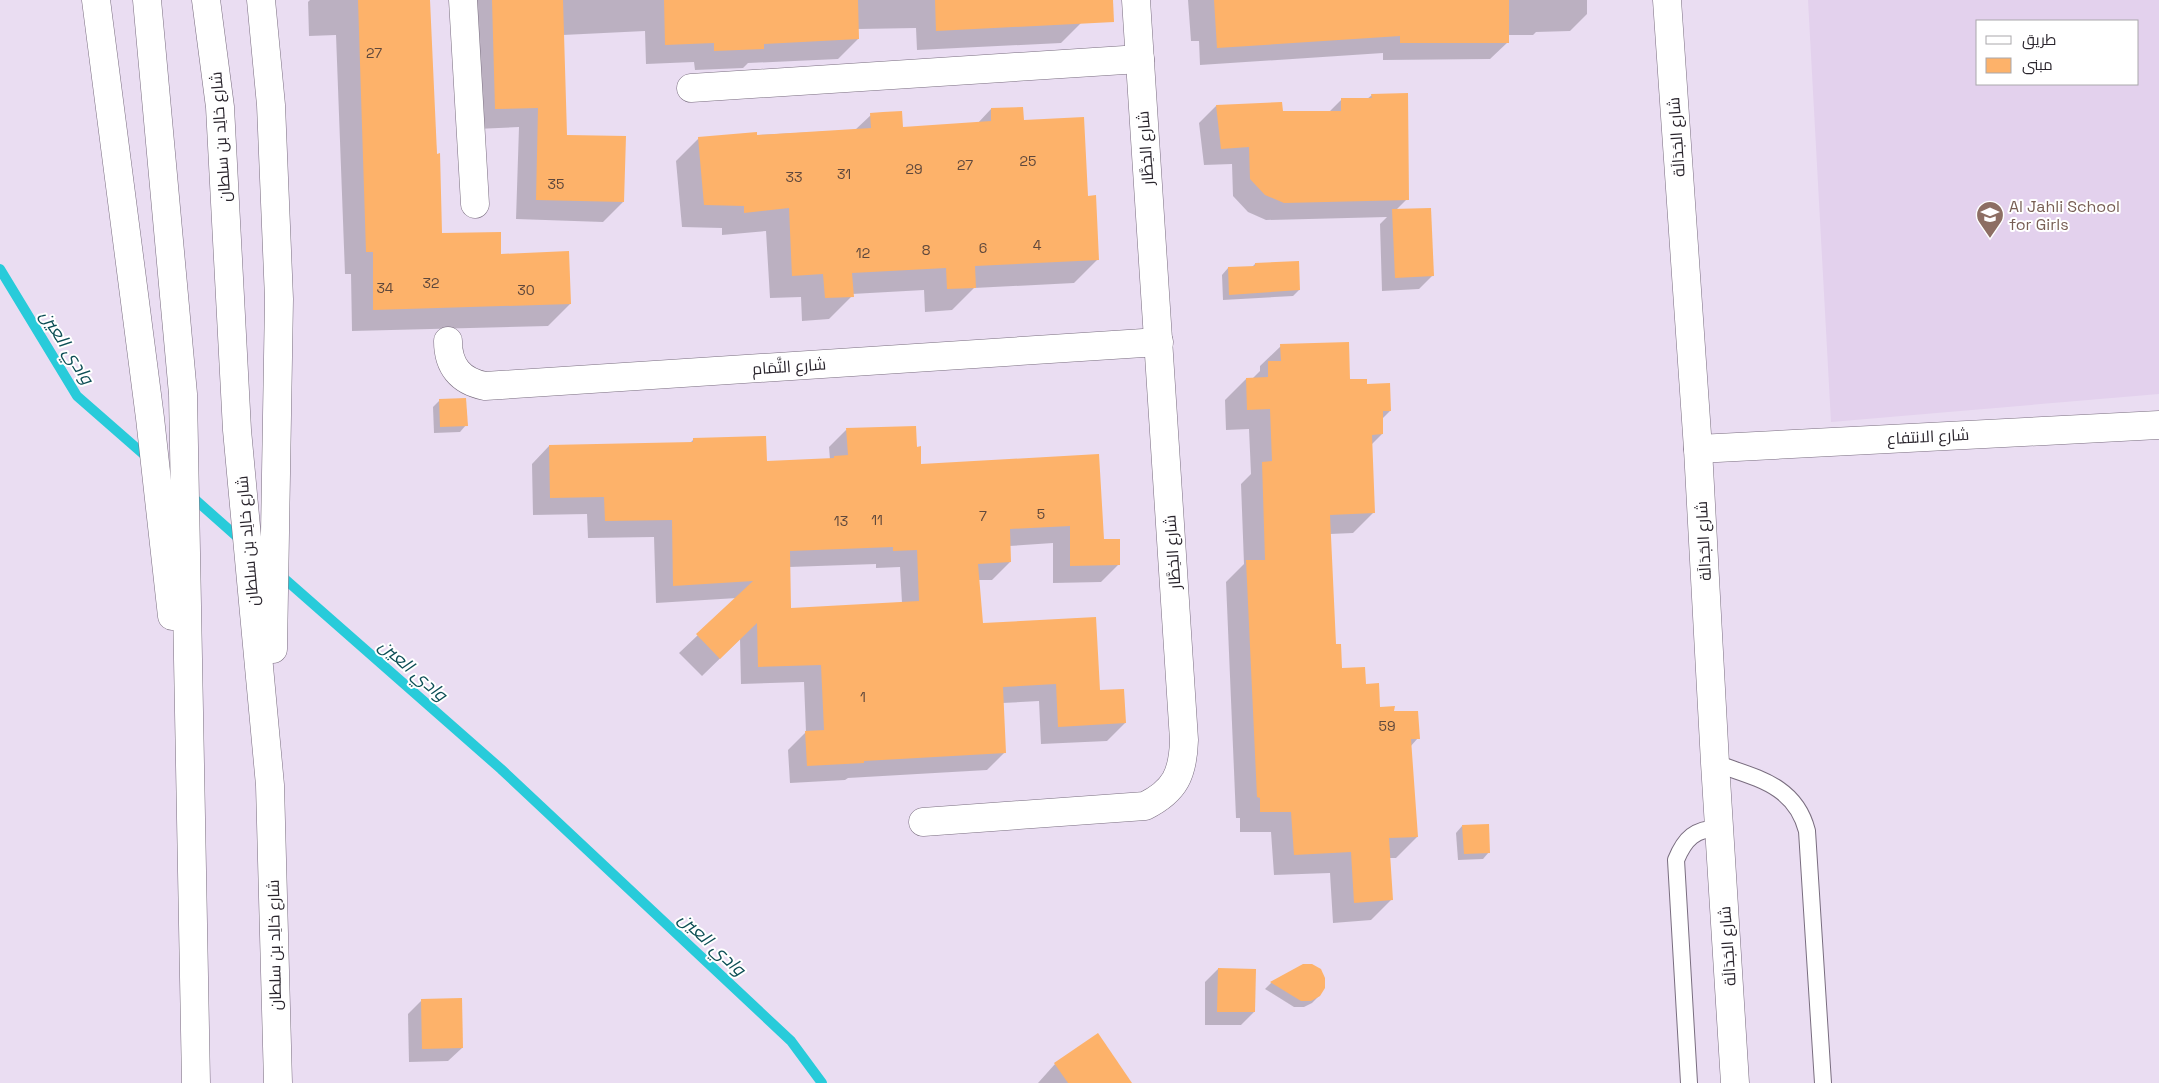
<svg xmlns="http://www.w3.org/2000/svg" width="2159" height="1083" font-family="'Space Grotesk',Cairo,sans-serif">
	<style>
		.built { fill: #e3d1ed; fill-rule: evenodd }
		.shadow { fill: #0003; fill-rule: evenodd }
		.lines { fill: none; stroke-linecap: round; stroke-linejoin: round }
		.stream { stroke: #28cbda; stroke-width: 10 }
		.building { fill: #fdb26a; fill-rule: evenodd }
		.service-casing { stroke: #796d7f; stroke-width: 18 }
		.minor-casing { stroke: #796d7f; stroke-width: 29 }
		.primary-casing { stroke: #796d7f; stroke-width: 29 }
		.service { stroke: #fff; stroke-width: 16 }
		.minor { stroke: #fff; stroke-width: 28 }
		.primary { stroke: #fff; stroke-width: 28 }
		.labels { text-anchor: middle; stroke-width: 4; stroke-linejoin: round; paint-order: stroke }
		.number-label { font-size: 14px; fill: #5f483c }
		.street-label { font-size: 16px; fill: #2a252d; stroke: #fff }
		.education-label { font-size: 16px; fill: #785e54; stroke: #fff; text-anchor: start }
		.water-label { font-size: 18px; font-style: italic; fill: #0c4e55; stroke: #fff }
	</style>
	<rect width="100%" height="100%" fill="#eaddf2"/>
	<path class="built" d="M 1808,0 L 2159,0 L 2159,394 L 1831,422 ZM 1978,21 L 2138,21 L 2138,84 L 1978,84 Z"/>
	<g class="shadow">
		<polygon points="310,0 428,0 441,234 500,256 570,304 548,326 352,331 351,274 345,274 336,35 309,36 308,2"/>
		<polygon points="472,0 1080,0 1081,23 1061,43 917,50 916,28 858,29 858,39 838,59 748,63 743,68 695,70 694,62 646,64 645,31 563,35 566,136 623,202 603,222 516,219 519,127 476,129"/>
		<polygon points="1188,0 1587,0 1587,14 1570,31 1536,32 1533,35 1508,35 1508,42 1490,59 1383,60 1383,53 1200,65 1199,41 1191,41"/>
		<polygon points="1372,95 1407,199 1396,210 1432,276 1419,289 1382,291 1380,224 1387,217 1266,220 1248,212 1233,196 1232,164 1204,165 1199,123 1216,106 1281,113 1329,112 1342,99 1367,99"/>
		<polygon points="991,109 1023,121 1087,197 1097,260 1074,283 974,288 952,310 925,312 924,290 852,294 852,296 829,319 802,321 801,297 770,298 766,231 722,235 722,228 682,227 676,161 699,138 855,130 871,115 902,128 977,124"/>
		<polygon points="1255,264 1299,290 1293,296 1223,300 1222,275 1228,268 1252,267"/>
		<polygon points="1281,346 1349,380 1366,386 1390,411 1382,419 1382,434 1371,445 1374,512 1353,533 1330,534 1335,645 1341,669 1365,685 1379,709 1393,713 1418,738 1410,747 1417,837 1396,858 1389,858 1392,899 1371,920 1333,923 1330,873 1274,875 1271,832 1240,832 1240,818 1236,818 1226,582 1244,564 1241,484 1251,474 1249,429 1226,430 1225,400 1246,379 1252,379 1260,371 1260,366"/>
		<polygon points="439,401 466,425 460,432 434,433 433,407"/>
		<path d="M 846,430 L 915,448 L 920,465 L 1098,455 L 1102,540 L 1119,564 L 1101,582 L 1053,583 L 1053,543 L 1009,546 L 1010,562 L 992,580 L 978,580 L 982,625 L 1099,691 L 1125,723 L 1107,741 L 1041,744 L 1039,701 L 1002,703 L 1005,752 L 987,770 L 848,778 L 845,780 L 790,783 L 788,750 L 806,732 L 804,682 L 741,684 L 740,639 L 702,676 L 679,653 L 737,598 L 656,603 L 654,537 L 588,538 L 587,514 L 533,515 L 532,464 L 549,446 L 690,443 L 693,440 L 765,462 L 830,460 L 829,447 ZM 876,564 L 876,568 L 900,567 L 902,603 L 790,609 L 789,567 Z"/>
		<polygon points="1462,826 1489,852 1483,859 1458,860 1456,833"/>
		<polygon points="1303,965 1319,996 1312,1003 1304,1007 1294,1007 1265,989 1271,983"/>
		<polygon points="1218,969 1254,1012 1241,1025 1205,1025 1205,982"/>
		<polygon points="421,1001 462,1048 448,1061 409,1062 408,1014"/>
		<polygon points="1055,1064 1131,1083 1038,1083"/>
	</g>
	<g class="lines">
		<g class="stream">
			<polyline points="0,269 77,396 149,459"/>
			<polyline points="190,495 243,542"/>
			<polyline points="278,573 501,769 791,1041 822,1083"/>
		</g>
	</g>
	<g class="building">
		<polygon points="358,0 430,0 437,154 440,153 442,233 501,232 501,254 569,251 571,304 373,310 373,252 366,252"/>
		<polygon points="492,0 563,0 567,135 626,136 624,202 536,200 538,108 495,109"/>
		<polygon points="664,0 858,0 859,39 764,44 764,49 714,51 714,43 665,45"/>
		<polygon points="935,0 1113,0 1114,22 936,31"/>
		<polygon points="1214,0 1509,0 1509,43 1400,43 1400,36 1217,48"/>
		<polygon points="1408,93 1409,200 1284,203 1265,195 1250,179 1249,147 1221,149 1216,105 1282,102 1283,111 1341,111 1341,98 1372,98 1371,94"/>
		<polygon points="1023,107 1024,120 1084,117 1088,196 1096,195 1099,260 975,266 976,288 947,289 946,268 852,273 854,297 825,298 823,274 792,276 789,208 744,213 744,206 704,205 698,137 757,132 757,135 871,128 870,113 883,112 902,111 903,127 991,121 991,108"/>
		<polygon points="1431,208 1434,276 1395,278 1392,209"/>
		<polygon points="1299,261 1300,290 1229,295 1228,267 1255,266 1255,263"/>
		<polygon points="1349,342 1350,379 1367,379 1367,384 1390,383 1391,411 1383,411 1383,434 1372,435 1375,513 1330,515 1336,644 1341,644 1342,668 1365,667 1366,684 1379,683 1380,707 1395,706 1394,711 1418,711 1420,739 1411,739 1418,837 1389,838 1393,900 1354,903 1351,852 1294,855 1291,812 1260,812 1260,798 1257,797 1246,560 1265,560 1262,462 1272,461 1270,409 1247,410 1246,378 1268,377 1268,361 1281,361 1280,344"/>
		<polygon points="466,398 468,426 440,427 439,399"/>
		<path d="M 916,426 L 917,447 L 921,446 L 921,464 L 1099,454 L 1104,539 L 1120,539 L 1120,565 L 1070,566 L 1070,526 L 1010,529 L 1011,562 L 978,564 L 983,623 L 1096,617 L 1100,690 L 1124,689 L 1126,723 L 1058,727 L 1056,684 L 1003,687 L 1006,753 L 864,761 L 864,763 L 807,766 L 805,731 L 824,730 L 821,665 L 758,667 L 757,623 L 720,659 L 696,634 L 753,581 L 673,586 L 672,520 L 605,521 L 604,497 L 550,498 L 549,445 L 693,442 L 693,438 L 766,436 L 767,461 L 834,458 L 834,456 L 848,455 L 846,428 ZM 893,547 L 893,551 L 917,550 L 919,601 L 791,608 L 790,551 Z"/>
		<polygon points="1489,824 1490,853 1464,854 1462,825"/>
		<polygon points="1303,964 1312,964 1321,969 1325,978 1325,988 1320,996 1311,1001 1301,1001 1270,982"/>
		<polygon points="1218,968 1256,969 1255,1012 1217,1012"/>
		<polygon points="462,998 463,1048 422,1049 421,999"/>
		<polygon points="1098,1033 1132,1083 1068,1083 1054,1063"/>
	</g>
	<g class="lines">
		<defs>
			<g id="service">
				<path d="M 1715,763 C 1755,778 1795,784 1807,831 L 1823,1083"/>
				<path d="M 1689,1083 L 1676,860 C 1685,838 1695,829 1719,828"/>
			</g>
			<g id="minor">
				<polyline points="463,0 475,204"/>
				<polyline points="1667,0 1698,449 1715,763 1735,1083"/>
				<polyline points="691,88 1140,59"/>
				<path d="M 448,341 C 448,366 460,381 485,386 L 1159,342"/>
				<polyline points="1698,449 2159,425"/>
				<path d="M 923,822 L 1145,806 C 1175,791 1183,774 1184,740 L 1136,0"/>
			</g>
			<g id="primary">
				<polyline points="96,0 150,418 172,616"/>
				<polyline points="147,0 183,394 196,1083"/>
				<polyline points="206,0 220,107 237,430 270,785 278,1083"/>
				<polyline points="261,0 271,105 279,299 273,649"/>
			</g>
		</defs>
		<use href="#service" class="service-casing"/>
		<use href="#minor" class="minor-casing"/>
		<use href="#primary" class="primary-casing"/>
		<use href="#service" class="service"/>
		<use href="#minor" class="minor"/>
		<use href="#primary" class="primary"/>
	</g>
	<defs>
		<symbol id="school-pin" viewBox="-11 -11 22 30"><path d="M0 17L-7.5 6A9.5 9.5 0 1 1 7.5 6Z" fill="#8d6e63" stroke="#fff"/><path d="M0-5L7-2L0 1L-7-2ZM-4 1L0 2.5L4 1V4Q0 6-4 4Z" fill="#fff"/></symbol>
	</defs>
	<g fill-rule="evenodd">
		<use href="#school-pin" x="1974" y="199" width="32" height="43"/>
	</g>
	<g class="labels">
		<g class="number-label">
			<text x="374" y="58">27</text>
			<text x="1028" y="166">25</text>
			<text x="965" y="170">27</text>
			<text x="914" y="174">29</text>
			<text x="844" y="179">31</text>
			<text x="794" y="182">33</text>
			<text x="556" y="189">35</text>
			<text x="1037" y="250">4</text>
			<text x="983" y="253">6</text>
			<text x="926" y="255">8</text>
			<text x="863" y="258">12</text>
			<text x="431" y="288">32</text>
			<text x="385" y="293">34</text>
			<text x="526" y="295">30</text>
			<text x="1041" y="519">5</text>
			<text x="983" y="521">7</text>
			<text x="877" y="525">11</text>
			<text x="841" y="526">13</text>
			<text x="863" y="702">1</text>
			<text x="1387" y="731">59</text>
		</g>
		<g class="street-label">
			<text transform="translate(220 137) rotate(-94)" y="6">شارع خالِد بن سلطان</text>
			<text transform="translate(1676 137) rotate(-94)" y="6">شارع الجَدَالَة</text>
			<text transform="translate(1145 148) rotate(-94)" y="6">شارع الخِطَّار</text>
			<text transform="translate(789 366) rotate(-4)" y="6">شارع التَّمَام</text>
			<text transform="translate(1928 436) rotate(-3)" y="6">شارع الانتفاع</text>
			<text transform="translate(247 541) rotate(-95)" y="6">شارع خالِد بن سلطان</text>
			<text transform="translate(1703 541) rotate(-93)" y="6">شارع الجَدَالَة</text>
			<text transform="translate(1172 552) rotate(-94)" y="6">شارع الخِطَّار</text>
			<text transform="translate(274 945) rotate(-91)" y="6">شارع خالِد بن سلطان</text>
			<text transform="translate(1727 946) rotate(-94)" y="6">شارع الجَدَالَة</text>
		</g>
		<g class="education-label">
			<text x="2009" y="212">Al Jahli School<tspan x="2009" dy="18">for Girls</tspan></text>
		</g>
		<g class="water-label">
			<text transform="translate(67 347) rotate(58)" y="6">وادي العين</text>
			<text transform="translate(413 670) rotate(41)" y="6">وادي العين</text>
			<text transform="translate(712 944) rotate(43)" y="6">وادي العين</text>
		</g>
	</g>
	<rect x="1976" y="20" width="162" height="65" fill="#ffffff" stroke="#aaa8ab"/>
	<rect x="1986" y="36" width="25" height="8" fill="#ffffff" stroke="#aaa8ab"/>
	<text x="2022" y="45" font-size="15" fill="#2a252d">طريق</text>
	<rect x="1986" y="58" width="25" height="15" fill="#fdb26a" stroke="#aaa8ab"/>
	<text x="2022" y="70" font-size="15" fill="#2a252d">مبنى</text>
</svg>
